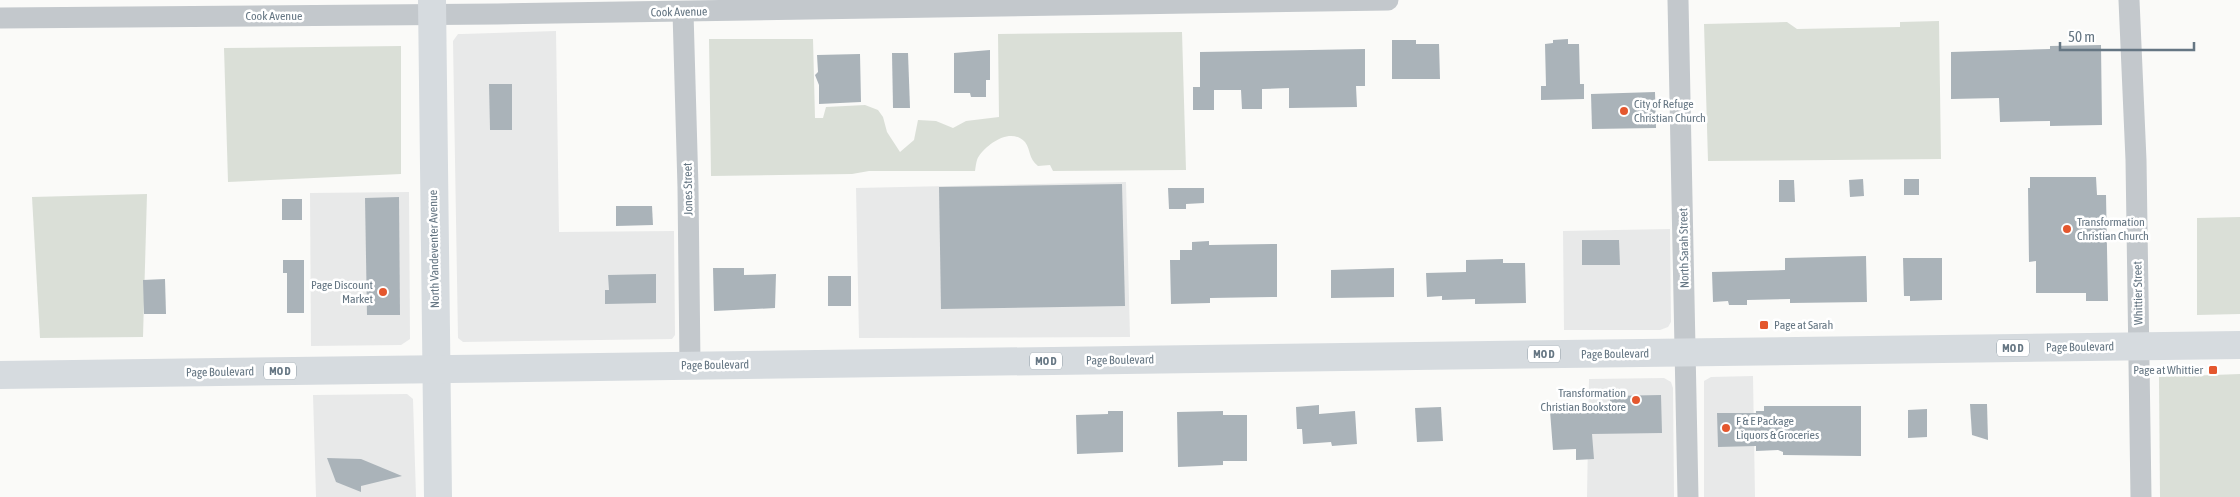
<svg xmlns="http://www.w3.org/2000/svg" width="2240" height="497" font-family="'Asap Condensed',sans-serif">
	<style>
		.built { fill: #e8e9e9 }
		.green { fill: #dadfd7 }
		.building { fill: #aab3b9 }
		.lines { fill: none; stroke-linecap: round; stroke-linejoin: round }
		.minor { stroke: #c3c8cc; stroke-width: 21 }
		.major { stroke: #d6dbdf; stroke-width: 28 }
		.poi-dot { fill: #e4572e; stroke: #fff; stroke-width: 2 }
		.labels { text-anchor: middle; stroke-width: 5; stroke-linejoin: round; paint-order: stroke }
		.shield { fill: #fff; stroke: #939fa8; stroke-width: 1 }
		.shield-label { font-size: 11px; font-weight: bold; fill: #657683 }
		.street-label { font-size: 12px; fill: #657683; stroke: #fff }
		.poi-label { font-size: 12px; fill: #657683; stroke: #fff; text-anchor: start }
	</style>
	<rect width="100%" height="100%" fill="#fafaf8"/>
	<g class="built">
		<polygon points="556,31 559,232 674,231 675,335 672,339 463,342 458,338 453,41 458,34 462,34"/>
		<polygon points="1126,182 1130,337 859,338 856,188"/>
		<polygon points="409,192 410,339 401,345 311,346 310,193"/>
		<polygon points="1670,229 1671,322 1668,327 1660,330 1564,330 1563,231"/>
		<polygon points="1753,376 1755,497 1704,497 1704,381 1711,377"/>
		<polygon points="1664,378 1671,382 1673,388 1674,497 1587,497 1589,379"/>
		<polygon points="407,394 413,399 416,497 316,497 313,395"/>
	</g>
	<g class="green">
		<polygon points="1939,21 1941,159 1708,161 1704,24 1787,22 1797,29 1900,27 1900,22"/>
		<path d="M 1182,32 L 1186,170 L 1053,171 L 1050,165 L 1038,166 C 1028,158 1031,150 1025,142 C 1011,127 988,143 979,156 C 976,160 976,166 975,171 L 869,171 L 852,174 L 711,176 L 709,39 L 813,39 L 815,118 L 823,118 L 826,107 L 865,105 L 878,110 L 883,117 L 887,132 L 900,152 L 914,140 L 918,120 L 936,121 L 953,128 L 966,121 L 999,117 L 998,34 Z"/>
		<polygon points="401,46 401,174 228,182 224,48"/>
		<polygon points="147,194 143,337 40,338 32,197"/>
		<polygon points="2240,217 2240,314 2197,315 2197,218"/>
		<polygon points="2240,374 2240,497 2160,497 2159,377"/>
	</g>
	<g class="building">
		<polygon points="1568,39 1568,44 1579,44 1580,84 1584,84 1584,99 1541,100 1541,86 1546,86 1545,44 1553,43 1553,40"/>
		<polygon points="1392,40 1416,40 1416,44 1439,44 1440,79 1392,79"/>
		<polygon points="2101,45 2102,125 2050,126 2050,121 2000,122 1999,98 1951,99 1951,52 2050,49 2050,46"/>
		<polygon points="1365,49 1365,86 1356,86 1357,107 1289,108 1289,88 1262,89 1262,109 1242,109 1241,90 1214,90 1214,110 1193,110 1193,87 1200,87 1200,52"/>
		<polygon points="990,50 990,80 986,80 986,97 971,97 970,93 954,93 954,53"/>
		<polygon points="892,53 908,53 910,108 893,108"/>
		<polygon points="860,54 861,102 819,104 819,85 815,75 818,72 817,55"/>
		<polygon points="489,84 512,84 512,130 490,130"/>
		<polygon points="1655,92 1656,128 1592,129 1591,94"/>
		<polygon points="2030,177 2096,177 2097,195 2106,195 2108,301 2086,301 2086,293 2036,293 2036,261 2029,262 2028,188 2030,188"/>
		<polygon points="1863,179 1864,196 1850,197 1849,180"/>
		<rect x="1904" y="179" width="15" height="16"/>
		<polygon points="1779,180 1794,180 1795,202 1779,202"/>
		<polygon points="1122,184 1125,306 941,309 939,187"/>
		<polygon points="1168,188 1204,188 1204,203 1186,204 1186,209 1169,209"/>
		<polygon points="399,197 400,315 367,315 365,198"/>
		<rect x="282" y="199" width="20" height="21"/>
		<polygon points="616,206 652,206 653,225 616,226"/>
		<polygon points="1582,240 1619,240 1620,265 1582,265"/>
		<polygon points="1209,241 1209,245 1277,244 1277,297 1210,298 1210,303 1171,304 1170,260 1180,260 1180,250 1192,250 1192,242"/>
		<polygon points="1866,256 1867,302 1790,303 1790,299 1747,300 1747,305 1729,305 1728,301 1713,302 1712,272 1785,270 1785,258"/>
		<polygon points="1903,258 1942,258 1942,300 1910,301 1910,296 1904,296"/>
		<polygon points="1503,259 1503,263 1525,263 1526,303 1475,304 1475,299 1442,300 1442,296 1427,297 1426,273 1466,272 1466,260"/>
		<polygon points="283,260 304,260 304,313 287,313 287,273 283,273"/>
		<polygon points="713,268 744,268 744,275 776,274 775,308 714,311"/>
		<polygon points="1394,268 1394,297 1331,298 1331,270"/>
		<polygon points="656,274 656,303 605,304 605,290 609,290 608,275"/>
		<rect x="828" y="276" width="23" height="30"/>
		<polygon points="165,279 166,314 144,314 143,280"/>
		<polygon points="1661,395 1662,433 1592,434 1594,459 1576,460 1576,449 1553,450 1550,411 1610,407 1610,396"/>
		<polygon points="1970,404 1987,404 1988,440 1972,435"/>
		<polygon points="1319,405 1319,414 1355,411 1357,444 1332,446 1331,442 1303,444 1302,429 1297,429 1296,407"/>
		<polygon points="1764,406 1861,406 1861,456 1783,455 1783,452 1778,450 1756,451 1756,446 1718,447 1717,413 1756,413 1756,411 1764,411"/>
		<polygon points="1441,407 1443,441 1417,442 1415,408"/>
		<polygon points="1927,409 1927,437 1908,438 1908,410"/>
		<polygon points="1108,411 1123,411 1123,452 1077,454 1076,415 1108,414"/>
		<polygon points="1223,411 1223,415 1247,415 1247,461 1223,461 1223,465 1178,467 1177,412"/>
		<polygon points="327,458 361,459 402,476 361,486 361,492 336,482"/>
	</g>
	<g class="lines">
		<g class="minor">
			<polyline points="1678,0 1688,497"/>
			<polyline points="2129,0 2136,160 2141,497"/>
			<polyline points="683,12 688,188 690,365"/>
			<polyline points="0,18 497,14 1388,0"/>
		</g>
		<g class="major">
			<polyline points="432,0 438,497"/>
			<polyline points="0,375 2240,345"/>
		</g>
	</g>
	<g class="poi-dot">
		<circle cx="1624" cy="111" r="5"/>
		<circle cx="2067" cy="229" r="5"/>
		<circle cx="383" cy="292" r="5"/>
		<rect x="1759" y="320" width="10" height="10" rx="2.5"/>
		<rect x="2208" y="365" width="10" height="10" rx="2.5"/>
		<circle cx="1636" cy="400" r="5"/>
		<circle cx="1726" cy="428" r="5"/>
	</g>
	<g class="labels">
		<g class="shield">
			<rect x="1997" y="339.5" width="32" height="17" rx="4"/>
			<rect x="1528" y="345.5" width="32" height="17" rx="4"/>
			<rect x="1030" y="352.5" width="32" height="17" rx="4"/>
			<rect x="264" y="362.5" width="32" height="17" rx="4"/>
		</g>
		<g class="shield-label">
			<text x="2013" y="352">MO D</text>
			<text x="1544" y="358">MO D</text>
			<text x="1046" y="365">MO D</text>
			<text x="280" y="375">MO D</text>
		</g>
		<g class="street-label">
			<text transform="translate(679 12) rotate(-1)" y="4">Cook Avenue</text>
			<text x="274" y="20">Cook Avenue</text>
			<text transform="translate(688 189) rotate(-91)" y="4">Jones Street</text>
			<text transform="translate(1684 248) rotate(-91)" y="4">North Sarah Street</text>
			<text transform="translate(434 249) rotate(-91)" y="4">North Vandeventer Avenue</text>
			<text transform="translate(2138 293) rotate(-91)" y="4">Whittier Street</text>
			<text transform="translate(2080 347) rotate(-1)" y="4">Page Boulevard</text>
			<text transform="translate(1615 354) rotate(-1)" y="4">Page Boulevard</text>
			<text transform="translate(1120 360) rotate(-1)" y="4">Page Boulevard</text>
			<text transform="translate(715 365) rotate(-1)" y="4">Page Boulevard</text>
			<text transform="translate(220 372) rotate(-1)" y="4">Page Boulevard</text>
		</g>
		<g class="poi-label">
			<text x="1634" y="108">City of Refuge<tspan x="1634" dy="14">Christian Church</tspan></text>
			<text x="2077" y="226">Transformation<tspan x="2077" dy="14">Christian Church</tspan></text>
			<text x="373" y="289" text-anchor="end">Page Discount<tspan x="373" dy="14">Market</tspan></text>
			<text x="1774" y="329">Page at Sarah</text>
			<text x="2203" y="374" text-anchor="end">Page at Whittier</text>
			<text x="1626" y="397" text-anchor="end">Transformation<tspan x="1626" dy="14">Christian Bookstore</tspan></text>
			<text x="1736" y="425">F &amp; E Package<tspan x="1736" dy="14">Liquors &amp; Groceries</tspan></text>
		</g>
	</g>
	<path d="M2060 42v8h134v-8" fill="none" stroke="#657683" stroke-width="2.5"/>
	<text x="2068" y="42" font-size="15" fill="#657683" stroke="#ffffff" stroke-width="4" paint-order="stroke">50 m</text>
</svg>
